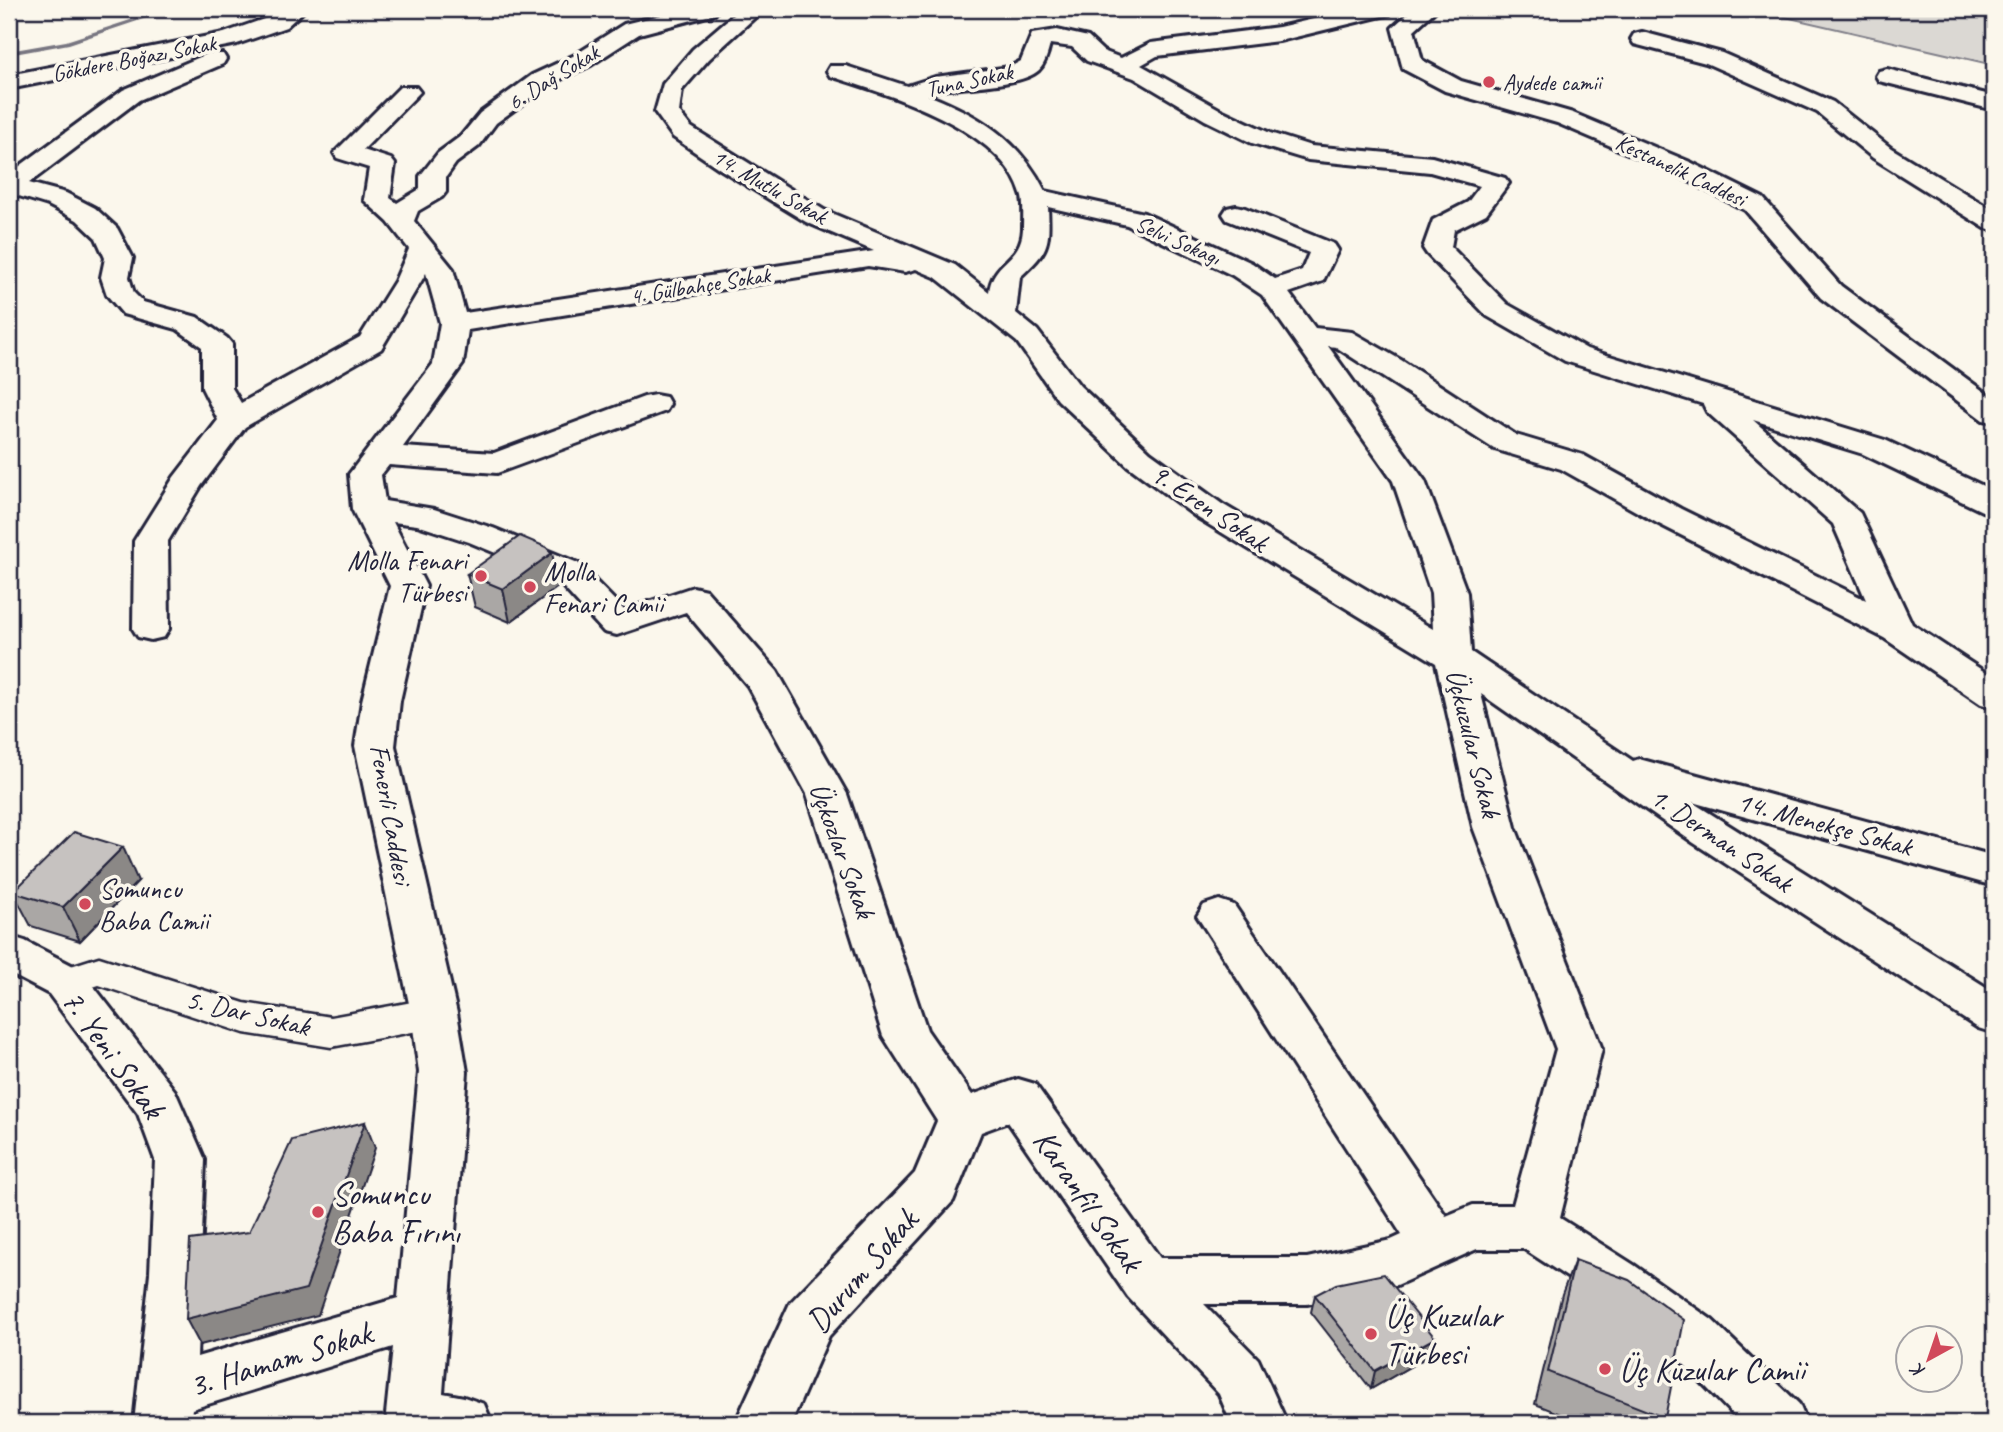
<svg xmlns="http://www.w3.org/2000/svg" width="2003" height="1432" font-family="Caveat,sans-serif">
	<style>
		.green { fill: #dbd8d3; stroke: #7e7d87; stroke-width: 2 }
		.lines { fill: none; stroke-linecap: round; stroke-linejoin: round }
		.stream { fill: #787681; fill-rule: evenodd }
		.pedestrian-casing { stroke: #22223b; stroke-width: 5 }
		.minor-casing { stroke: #22223b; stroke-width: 6 }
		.pedestrian { fill: #fbf7ec; fill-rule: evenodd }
		.minor { fill: #fbf7ec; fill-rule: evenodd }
		.wall { fill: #aaa7a5; stroke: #22223b; stroke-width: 2 }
		.shaded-wall { fill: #8b8886; stroke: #22223b; stroke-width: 2 }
		.building { fill: #c6c2c0; stroke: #22223b; stroke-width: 2 }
		.poi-dot { fill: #d1495b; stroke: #fbf7ec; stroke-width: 2.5 }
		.labels { text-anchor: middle; stroke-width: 7; stroke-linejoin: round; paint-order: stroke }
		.far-street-label { font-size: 23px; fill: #22223b; stroke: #fbf7ec }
		.far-poi-label { font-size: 23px; fill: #22223b; stroke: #fbf7ec; text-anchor: start }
		.street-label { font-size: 28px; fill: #22223b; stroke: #fbf7ec }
		.poi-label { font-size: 28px; fill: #22223b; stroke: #fbf7ec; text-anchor: start }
		.near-street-label { font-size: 33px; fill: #22223b; stroke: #fbf7ec }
		.near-poi-label { font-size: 33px; fill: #22223b; stroke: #fbf7ec; text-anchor: start }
	</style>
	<rect width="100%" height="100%" fill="#fbf7ec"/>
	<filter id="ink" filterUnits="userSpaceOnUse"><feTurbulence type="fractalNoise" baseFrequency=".0143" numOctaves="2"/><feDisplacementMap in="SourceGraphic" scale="14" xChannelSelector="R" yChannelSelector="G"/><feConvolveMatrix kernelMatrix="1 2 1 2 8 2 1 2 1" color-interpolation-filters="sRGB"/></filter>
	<g filter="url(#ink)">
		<polygon class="green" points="1750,9 1994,9 1994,65"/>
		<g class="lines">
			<polygon class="stream" points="164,9 173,9 69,44 9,55 9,51 66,41"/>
			<defs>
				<polygon id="pedestrian" points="99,957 244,1003 331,1017 434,998 447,1003 453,1013 447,1023 434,1028 331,1047 244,1033 99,985 65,996 52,992 47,982 52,972"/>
				<g id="minor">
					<polygon points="282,9 306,9 286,27 237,44 9,89 9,75 224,33 270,17"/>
					<path d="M 686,9 L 718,9 L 715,14 L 639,34 L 591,65 L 548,85 L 496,123 L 479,146 L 456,163 L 446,177 L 446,192 L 442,197 L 418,211 L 414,221 L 453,269 L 465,313 L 874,251 L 806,222 L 720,169 L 673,137 L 655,112 L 663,84 L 693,49 L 740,9 L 764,9 L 709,59 L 682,90 L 679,112 L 691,127 L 824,210 L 955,265 L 989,292 C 993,259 1021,262 1023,229 C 1023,220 1024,206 1022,197 C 1004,128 889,95 830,76 L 827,71 L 830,66 L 846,66 L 907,86 L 935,77 L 1010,67 L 1021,61 L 1032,34 L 1057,30 L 1088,37 L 1103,51 L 1121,58 L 1151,43 L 1279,27 L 1357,9 L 1392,9 L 1390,14 L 1279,41 L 1157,56 L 1141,65 L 1221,110 L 1270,133 L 1311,146 L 1432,157 L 1505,178 L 1509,183 L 1486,214 L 1454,230 L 1451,247 L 1507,304 L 1587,349 L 1885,440 L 1994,491 L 1994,514 L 1982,511 L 1863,454 L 1753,420 L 1860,513 L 1912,624 L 1994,678 L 1994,707 L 1981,704 L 1884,638 L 1657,523 L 1561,469 L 1494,449 L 1336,347 L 1328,346 L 1425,481 L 1467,593 L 1471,652 L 1633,761 L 1639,759 L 1994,856 L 1994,886 L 1692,802 L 1994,992 L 1994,1033 L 1978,1028 L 1694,843 L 1481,694 L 1515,827 L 1602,1049 L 1560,1218 L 1634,1265 L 1712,1320 L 1799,1404 L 1807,1423 L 1741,1423 L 1674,1354 L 1598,1297 L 1524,1249 L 1477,1249 L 1397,1285 L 1307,1304 L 1204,1304 L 1258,1359 L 1287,1423 L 1231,1423 L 1219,1394 L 1128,1297 L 1008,1122 L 981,1132 L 953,1201 L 829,1336 L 791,1423 L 735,1423 L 790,1303 L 915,1173 L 937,1121 L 883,1036 L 807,794 L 748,686 L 686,612 L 617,635 L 604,632 L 554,577 L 469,542 L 417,525 L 393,522 L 426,586 L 400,701 L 395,746 L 457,1013 L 467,1072 L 443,1393 L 464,1397 L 484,1404 L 492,1423 L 390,1423 L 386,1414 L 393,1347 L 192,1409 L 190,1423 L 134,1423 L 150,1273 L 155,1160 L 138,1114 L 49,994 L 9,973 L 9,936 L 25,941 L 81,970 L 175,1091 L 205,1160 L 197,1357 L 398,1298 L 419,1072 L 411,1013 L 355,746 L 362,701 L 390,586 L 352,509 L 349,474 L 433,364 L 440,323 L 426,273 L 381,349 L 245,427 L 201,486 L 168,541 L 169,629 L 164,637 L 151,640 L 138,637 L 133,629 L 134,541 L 174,477 L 218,420 L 202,388 L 202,347 L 177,329 L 123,314 L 107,295 L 101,277 L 105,258 L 96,238 L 77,220 L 48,205 L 9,193 L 9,174 L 123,90 L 207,54 L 223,54 L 226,59 L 223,64 L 139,100 L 29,183 L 66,193 L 95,208 L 117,228 L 133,258 L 129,277 L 134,293 L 143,302 L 197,317 L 227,338 L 232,344 L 232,388 L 241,403 L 360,337 L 395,281 L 409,249 L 388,222 L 364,200 L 369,168 L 337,158 L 334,153 L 400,87 L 416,87 L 420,92 L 363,150 L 391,159 L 395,164 L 390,198 L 397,203 L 420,189 L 420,176 L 438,153 L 461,136 L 480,113 L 532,75 L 575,55 L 624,24 ZM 1050,44 L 1072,47 L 1087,61 L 1134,78 L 1205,120 L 1252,143 L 1308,160 L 1430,172 L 1480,186 L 1468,202 L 1433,220 L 1423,248 L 1427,254 L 1487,316 L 1565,361 L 1703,404 L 1707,412 L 1833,524 L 1866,600 L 1681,509 L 1583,455 L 1516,435 L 1401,360 L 1352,332 L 1315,328 L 1289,293 L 1323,281 L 1338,250 L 1334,244 L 1245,208 L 1236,206 L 1227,208 L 1223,214 L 1227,220 L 1309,253 L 1302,270 L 1275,279 L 1252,263 L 1144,213 L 1045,191 C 1020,140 979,115 928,95 L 939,90 C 963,87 1022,86 1039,70 C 1045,64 1048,53 1050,44 ZM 1048,207 L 1127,225 L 1232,275 L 1262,295 L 1393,481 L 1431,593 L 1433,629 L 1222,504 L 1150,452 L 1080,386 L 1037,330 L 1016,313 L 1020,277 C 1048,251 1050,247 1048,207 ZM 868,266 L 905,272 L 916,269 L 935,277 L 1017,342 L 1058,400 L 1128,466 L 1198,518 L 1436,663 L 1473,827 L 1556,1049 L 1513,1205 L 1473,1205 L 1446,1216 L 1234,905 L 1219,900 L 1204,905 L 1197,916 L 1402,1235 L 1391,1240 L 1307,1258 L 1160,1258 L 1035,1084 L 1018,1079 L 972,1095 L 927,1030 L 847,794 L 777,671 L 706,590 L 693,587 L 624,610 L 578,563 L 493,528 L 434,509 L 385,501 L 381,475 L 389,465 L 497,473 L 666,411 L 670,404 L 666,397 L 655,395 L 644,397 L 494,453 L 403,447 L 463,364 L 468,330 Z"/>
					<polygon points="1413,9 1437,9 1414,30 1422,60 1461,81 1573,113 1690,162 1763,198 1841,286 1994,399 1994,422 1983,420 1821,298 1745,210 1672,172 1557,123 1445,91 1403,69 1392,28"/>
					<polygon points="1642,32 1722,53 1833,102 1891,148 1994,211 1994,230 1985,228 1873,158 1817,112 1706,63 1634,44 1631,39 1634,34"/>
					<polygon points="1887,69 1994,96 1994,110 1879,81 1876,76 1879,71"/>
				</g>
			</defs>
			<use href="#pedestrian" class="pedestrian-casing"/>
			<use href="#minor" class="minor-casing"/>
			<use href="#pedestrian" class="pedestrian"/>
			<use href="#minor" class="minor"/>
		</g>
		<g class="wall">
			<polygon points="467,574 559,586 510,622 475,607"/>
			<polygon points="138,881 80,941 31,926 13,892"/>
			<polygon points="1575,1260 1665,1418 1662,1423 1583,1423 1535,1404 1562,1294"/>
			<polygon points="1315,1295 1430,1355 1371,1389 1311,1312"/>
		</g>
		<g class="shaded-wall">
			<polygon points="552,553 559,586 510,622 503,589"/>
			<polygon points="123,847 138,881 80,941 63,907"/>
			<polygon points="365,1122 375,1148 318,1315 200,1345 186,1319"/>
			<polygon points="1435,1338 1430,1355 1371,1389 1375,1371"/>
		</g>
		<g class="building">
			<polygon points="520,536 546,547 552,553 503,589 467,574"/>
			<polygon points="74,832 123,847 63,907 13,892"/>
			<polygon points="365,1122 306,1289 186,1319 190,1240 249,1232 292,1140"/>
			<polygon points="1575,1260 1629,1280 1684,1320 1665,1418 1548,1372"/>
			<polygon points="1384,1274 1435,1338 1375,1371 1315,1295 1336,1284"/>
		</g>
	</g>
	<g class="poi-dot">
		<circle cx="1489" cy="82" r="7"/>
		<circle cx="481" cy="576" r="7"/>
		<circle cx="530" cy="587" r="7"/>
		<circle cx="85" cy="904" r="7"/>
		<circle cx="318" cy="1212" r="7"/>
		<circle cx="1371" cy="1334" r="7"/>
		<circle cx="1605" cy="1369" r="7"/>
	</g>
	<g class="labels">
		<g class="far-street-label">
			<text transform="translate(134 58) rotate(-11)" y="8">Gökdere Boğazı Sokak</text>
			<text transform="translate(553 77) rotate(-32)" y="8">6. Dağ Sokak</text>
			<text transform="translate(969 80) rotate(-12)" y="8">Tuna Sokak</text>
			<text transform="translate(1681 170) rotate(25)" y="8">Kestanelik Caddesi</text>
			<text transform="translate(770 186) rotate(30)" y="8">14. Mutlu Sokak</text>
			<text transform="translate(1178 240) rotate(24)" y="8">Selvi Sokagı</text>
			<text transform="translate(700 285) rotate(-9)" y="8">4. Gülbahçe Sokak</text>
		</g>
		<g class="far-poi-label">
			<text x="1503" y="90">Aydede camii</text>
		</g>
		<g class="street-label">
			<text transform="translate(1210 507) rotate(34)" y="10">9. Eren Sokak</text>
			<text transform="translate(1474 743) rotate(76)" y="10">Üçkuzular Sokak</text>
			<text transform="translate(392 814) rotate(80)" y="10">Fenerli Caddesi</text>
			<text transform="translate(1825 823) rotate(15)" y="10">14. Menekşe Sokak</text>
			<text transform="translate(1722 839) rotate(34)" y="10">1. Derman Sokak</text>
			<text transform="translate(843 850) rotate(70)" y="10">Üçkozlar Sokak</text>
			<text transform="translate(248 1012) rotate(13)" y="10">5. Dar Sokak</text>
		</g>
		<g class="poi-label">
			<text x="467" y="570" text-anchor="end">Molla Fenari<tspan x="467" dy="32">Türbesi</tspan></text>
			<text x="544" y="581">Molla<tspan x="544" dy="32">Fenari Camii</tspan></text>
			<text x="99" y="898">Somuncu<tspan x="99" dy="32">Baba Camii</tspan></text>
		</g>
		<g class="near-street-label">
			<text transform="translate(114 1053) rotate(54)" y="12">7. Yeni Sokak</text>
			<text transform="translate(1089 1200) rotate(55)" y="12">Karanfil Sokak</text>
			<text transform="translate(861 1270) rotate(-49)" y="12">Durum Sokak</text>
			<text transform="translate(280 1358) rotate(-17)" y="12">3. Hamam Sokak</text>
		</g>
		<g class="near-poi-label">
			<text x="332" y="1205">Somuncu<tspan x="332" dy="38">Baba Fırını</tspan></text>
			<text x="1385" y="1327">Üç Kuzular<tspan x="1385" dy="38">Türbesi</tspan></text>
			<text x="1619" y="1381">Üç Kuzular Camii</text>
		</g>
	</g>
	<rect width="2003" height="1432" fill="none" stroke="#fbf7ec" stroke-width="35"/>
	<rect x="18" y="18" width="1968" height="1397" fill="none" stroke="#22223b" stroke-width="2.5" filter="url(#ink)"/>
	<g transform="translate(1929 1359) rotate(220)"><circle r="33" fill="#fbf7ec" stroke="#a4a2a5" stroke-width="2"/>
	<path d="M0-5L12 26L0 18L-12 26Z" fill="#d1495b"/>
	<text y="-10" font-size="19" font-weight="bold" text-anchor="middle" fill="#22223b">K</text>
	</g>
</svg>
